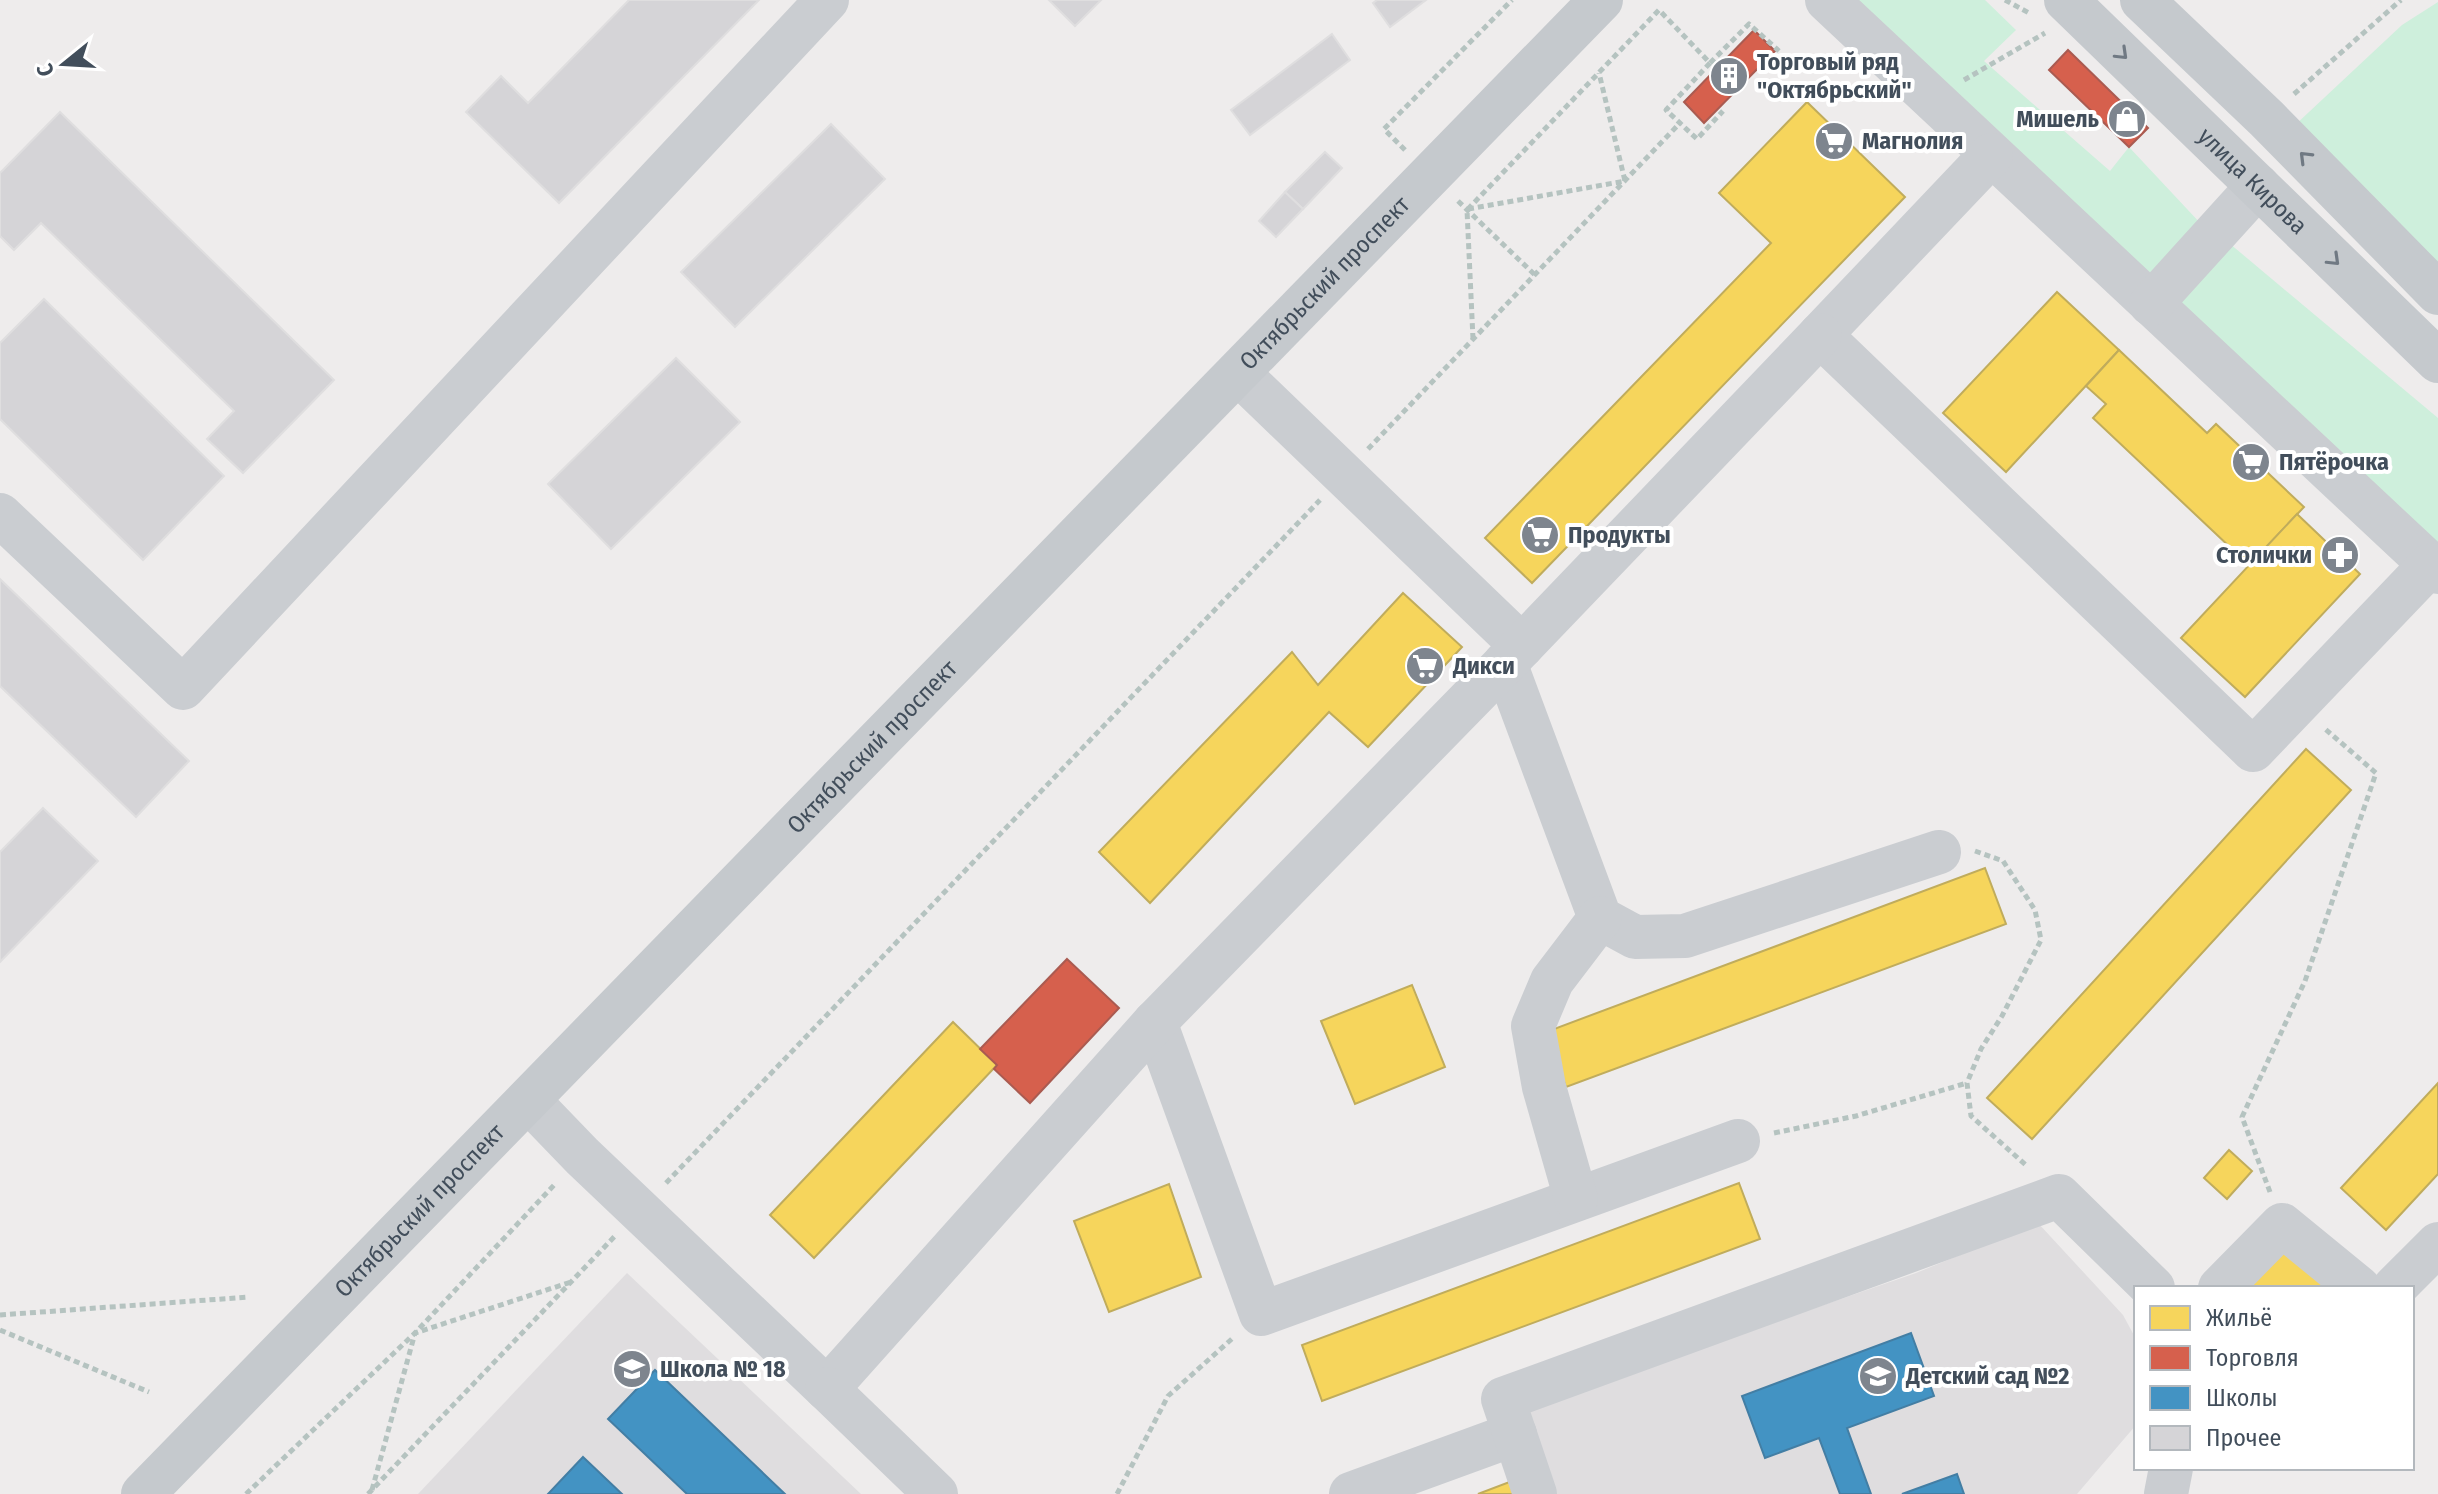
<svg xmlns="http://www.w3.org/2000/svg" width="2438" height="1494" font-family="'Fira Sans Condensed',sans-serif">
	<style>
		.education { fill: #dfdddf }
		.green { fill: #ceefdc }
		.homes { fill: #f6d55c; stroke: #c0ac5c; stroke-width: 2 }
		.shops { fill: #d6604d; stroke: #aa5b51; stroke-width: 2 }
		.schools { fill: #4393c3; stroke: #437ea4; stroke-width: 2 }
		.building { fill: #d5d4d7; stroke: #dfdedf; stroke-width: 2 }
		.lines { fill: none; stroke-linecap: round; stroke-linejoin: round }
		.path { stroke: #b5c3c0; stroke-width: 5; stroke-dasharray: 6 4; stroke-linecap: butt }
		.minor { stroke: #cacdd1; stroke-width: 44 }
		.major { stroke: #c5c9cd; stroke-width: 44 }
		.oneway { stroke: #707983 }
		.labels { text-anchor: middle; stroke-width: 8; stroke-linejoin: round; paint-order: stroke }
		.poi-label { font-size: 24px; font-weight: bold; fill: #424e5b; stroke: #fff; text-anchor: start }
		.street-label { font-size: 24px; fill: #424e5b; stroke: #fff }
	</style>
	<rect width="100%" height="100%" fill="#eeecec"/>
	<g class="education">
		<polygon points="2038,1223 2123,1315 2136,1339 2136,1425 2077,1494 1542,1494 1514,1412 1916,1273"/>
		<polygon points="627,1273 861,1494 418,1494"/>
	</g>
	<g class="green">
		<polygon points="1840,0 1985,0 2016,30 1984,61 2110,171 2129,147 2202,225 2148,282"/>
		<polygon points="2438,2 2438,268 2293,127 2402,25"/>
		<polygon points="2229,243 2438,418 2438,555 2175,306"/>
	</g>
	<g class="homes">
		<polygon points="1807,102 1905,197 1532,583 1485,538 1771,243 1719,193"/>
		<polygon points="2057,292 2119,350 2006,472 1943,413"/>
		<polygon points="2119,350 2207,433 2216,424 2304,507 2249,565 2093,418 2106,404 2086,386"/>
		<polygon points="2297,514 2360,574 2245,697 2181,638"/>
		<polygon points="1403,593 1462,647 1368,747 1329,712 1150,903 1099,852 1292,652 1318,685"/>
		<polygon points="2306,749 2351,790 2032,1139 1987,1098"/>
		<polygon points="1985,868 2006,924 1566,1087 1546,1032"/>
		<polygon points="1412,985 1445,1067 1355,1104 1321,1021"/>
		<polygon points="953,1022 997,1065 814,1258 770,1215"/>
		<polygon points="2438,1083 2438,1174 2386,1230 2341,1188"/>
		<polygon points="2229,1150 2252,1171 2227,1199 2204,1178"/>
		<polygon points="1739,1183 1760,1239 1322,1401 1302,1345"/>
		<polygon points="1169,1184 1201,1277 1109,1312 1074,1221"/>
		<polygon points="2279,1239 2330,1288 2240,1288"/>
		<polygon points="1512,1481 1517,1494 1478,1494"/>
	</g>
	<g class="shops">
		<polygon points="1754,30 1775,51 1704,123 1684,102"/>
		<polygon points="2068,50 2148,128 2129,147 2049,70"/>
		<polygon points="1067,959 1119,1008 1030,1103 994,1069 997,1065 980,1049"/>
	</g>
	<g class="schools">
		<polygon points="1911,1333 1934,1396 1847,1428 1871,1494 1840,1494 1819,1438 1765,1458 1742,1396"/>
		<polygon points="655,1370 785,1494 687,1494 608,1419"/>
		<polygon points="583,1457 622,1494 548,1494"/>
		<polygon points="1957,1474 1964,1494 1902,1494"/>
	</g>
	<g class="building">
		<polygon points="629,0 759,0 559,203 466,112 501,76 528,103"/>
		<polygon points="1049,0 1101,0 1075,26"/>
		<polygon points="1377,0 1426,0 1390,27 1373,3"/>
		<polygon points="1332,34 1350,60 1250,135 1231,110"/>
		<polygon points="60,112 334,380 243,473 207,439 234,411 41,223 14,250 0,236 0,173"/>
		<polygon points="831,124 885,179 735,327 681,272"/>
		<polygon points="1325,152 1342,168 1303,209 1285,192"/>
		<polygon points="1285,192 1303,209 1276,237 1259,221"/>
		<polygon points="44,299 224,476 143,560 0,419 0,343"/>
		<polygon points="676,358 740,422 611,549 548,484"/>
		<polygon points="0,579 189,761 136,817 0,686"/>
		<polygon points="43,808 98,861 0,962 0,852"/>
	</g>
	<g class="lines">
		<g class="path">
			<polyline points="2005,0 2031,14"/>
			<polyline points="1710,63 1666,110 1697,139 1723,111"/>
			<polyline points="1964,80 2045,33"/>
			<polyline points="2294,94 2401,0"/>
			<polyline points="1405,150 1384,129 1512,0"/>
			<polyline points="1458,201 1535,275"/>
			<polyline points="1468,209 1625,181 1599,73"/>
			<polyline points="1473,339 1467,210 1659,10 1710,63 1749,24 1779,51"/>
			<polyline points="1368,449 1680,123"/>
			<polyline points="1975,851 2003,861 2035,910 2041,940 2002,1016 1981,1049 1967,1083 1971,1116 2028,1167"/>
			<polyline points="1774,1133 1856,1116 1967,1083"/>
			<polyline points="666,1183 1320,500"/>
			<polyline points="2270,1192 2242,1117 2305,981 2376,773 2324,728"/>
			<polyline points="0,1315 249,1297"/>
			<polyline points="0,1330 149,1392"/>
			<polyline points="372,1490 415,1333 571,1282"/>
			<polyline points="246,1494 415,1333 556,1183"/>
			<polyline points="368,1494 615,1236"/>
			<polyline points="1117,1494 1168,1396 1234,1337"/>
		</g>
		<g class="minor">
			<polyline points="1827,0 2438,572"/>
			<polyline points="1991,155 1820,335 2253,750 2430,565"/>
			<polyline points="2151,304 2258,186"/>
			<polyline points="1238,373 1522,646"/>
			<polyline points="0,515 183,688 827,0"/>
			<polyline points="1505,663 1600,918 1635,937 1685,936 1939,852"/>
			<polyline points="1155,1022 1261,1314 1738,1141"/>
			<polyline points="529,1101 582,1156 827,1389 1155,1022 1522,646 1820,335"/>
			<polyline points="1576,1199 1544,1087 1533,1026 1552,981 1600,918"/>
			<polyline points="2220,1288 2282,1225 2359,1288"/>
			<polyline points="2394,1288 2438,1244"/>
			<polyline points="827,1389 936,1494"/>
			<polyline points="1351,1494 1515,1434"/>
			<polyline points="1535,1494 1503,1399 2059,1196 2153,1288"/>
			<polyline points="2166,1494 2171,1468"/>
		</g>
		<g class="major">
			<path id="s1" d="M 2066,0 L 2438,361"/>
			<polyline points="2142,0 2267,119 2438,293"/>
			<path id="s2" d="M 143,1494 L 1601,0"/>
		</g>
	</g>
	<defs><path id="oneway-chevron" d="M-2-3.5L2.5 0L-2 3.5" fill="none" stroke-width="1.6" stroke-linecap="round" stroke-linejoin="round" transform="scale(2)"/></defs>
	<g class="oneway">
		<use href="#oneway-chevron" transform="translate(2122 54) rotate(44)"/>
		<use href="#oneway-chevron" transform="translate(2305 157) rotate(-135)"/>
		<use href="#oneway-chevron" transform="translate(2334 260) rotate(44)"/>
	</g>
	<defs>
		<symbol id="building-disc" viewBox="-11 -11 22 22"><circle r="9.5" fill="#7e858e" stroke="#fff"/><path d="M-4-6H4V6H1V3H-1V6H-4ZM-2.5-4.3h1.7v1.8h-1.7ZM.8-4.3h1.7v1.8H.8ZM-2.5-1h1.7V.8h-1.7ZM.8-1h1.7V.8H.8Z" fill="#fff"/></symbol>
		<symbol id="shop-disc" viewBox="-11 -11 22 22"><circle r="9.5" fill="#7e858e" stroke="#fff"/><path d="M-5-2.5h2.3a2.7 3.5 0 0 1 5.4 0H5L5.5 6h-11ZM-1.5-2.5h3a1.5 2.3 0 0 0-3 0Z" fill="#fff"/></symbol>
		<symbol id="supermarket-disc" viewBox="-11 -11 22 22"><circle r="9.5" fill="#7e858e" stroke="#fff"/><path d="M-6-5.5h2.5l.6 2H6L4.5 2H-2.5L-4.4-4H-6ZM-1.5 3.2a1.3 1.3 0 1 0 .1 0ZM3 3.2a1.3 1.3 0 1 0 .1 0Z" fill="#fff"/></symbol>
		<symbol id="pharmacy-disc" viewBox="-11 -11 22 22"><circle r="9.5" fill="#7e858e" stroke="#fff"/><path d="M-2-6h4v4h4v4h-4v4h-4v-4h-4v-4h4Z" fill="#fff"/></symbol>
		<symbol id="school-disc" viewBox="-11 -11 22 22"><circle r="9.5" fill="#7e858e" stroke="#fff"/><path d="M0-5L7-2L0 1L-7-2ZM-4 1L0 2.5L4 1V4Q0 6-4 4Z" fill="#fff"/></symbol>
	</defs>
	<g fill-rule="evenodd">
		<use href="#building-disc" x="1707" y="54" width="44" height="44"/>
		<use href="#shop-disc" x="2105" y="97" width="44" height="44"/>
		<use href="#supermarket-disc" x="1812" y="119" width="44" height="44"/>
		<use href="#supermarket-disc" x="2229" y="440" width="44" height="44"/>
		<use href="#supermarket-disc" x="1518" y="513" width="44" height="44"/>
		<use href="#pharmacy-disc" x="2318" y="533" width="44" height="44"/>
		<use href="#supermarket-disc" x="1403" y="644" width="44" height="44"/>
		<use href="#school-disc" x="610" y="1347" width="44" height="44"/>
		<use href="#school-disc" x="1856" y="1354" width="44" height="44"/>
	</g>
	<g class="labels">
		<g class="poi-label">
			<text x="1757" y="70">Торговый ряд<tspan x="1757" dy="28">"Октябрьский"</tspan></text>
			<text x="2099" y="127" text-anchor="end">Мишель</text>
			<text x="1862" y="149">Магнолия</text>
			<text x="2279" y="470">Пятёрочка</text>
			<text x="1568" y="543">Продукты</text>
			<text x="2312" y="563" text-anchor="end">Столички</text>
			<text x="1453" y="674">Дикси</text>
			<text x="660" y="1377">Школа № 18</text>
			<text x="1906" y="1384">Детский сад №2</text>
		</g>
		<g class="street-label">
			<text dy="8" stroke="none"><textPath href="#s1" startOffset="260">улица Кирова</textPath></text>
			<text dy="8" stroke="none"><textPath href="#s2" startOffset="1692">Октябрьский проспект</textPath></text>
			<text dy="8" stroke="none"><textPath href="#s2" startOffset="1044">Октябрьский проспект</textPath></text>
			<text dy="8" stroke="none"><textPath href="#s2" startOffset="396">Октябрьский проспект</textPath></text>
		</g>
	</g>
	<rect x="2134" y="1286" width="280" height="184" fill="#ffffff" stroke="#b3b8bd" stroke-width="2"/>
	<rect x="2150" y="1306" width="40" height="24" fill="#f6d55c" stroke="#b3b8bd" stroke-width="2"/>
	<text x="2206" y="1326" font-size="24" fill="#424e5b">Жильё</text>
	<rect x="2150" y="1346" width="40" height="24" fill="#d6604d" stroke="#b3b8bd" stroke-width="2"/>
	<text x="2206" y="1366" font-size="24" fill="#424e5b">Торговля</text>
	<rect x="2150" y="1386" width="40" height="24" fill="#4393c3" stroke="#b3b8bd" stroke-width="2"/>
	<text x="2206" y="1406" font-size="24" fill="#424e5b">Школы</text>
	<rect x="2150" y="1426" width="40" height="24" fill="#d5d4d7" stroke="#b3b8bd" stroke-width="2"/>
	<text x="2206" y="1446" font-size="24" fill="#424e5b">Прочее</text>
	<g transform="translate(64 64) rotate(252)" stroke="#ffffff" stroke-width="6" paint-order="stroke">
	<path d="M0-6L14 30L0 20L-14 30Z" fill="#424e5b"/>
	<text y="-12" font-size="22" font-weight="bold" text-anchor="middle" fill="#424e5b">С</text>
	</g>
</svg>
